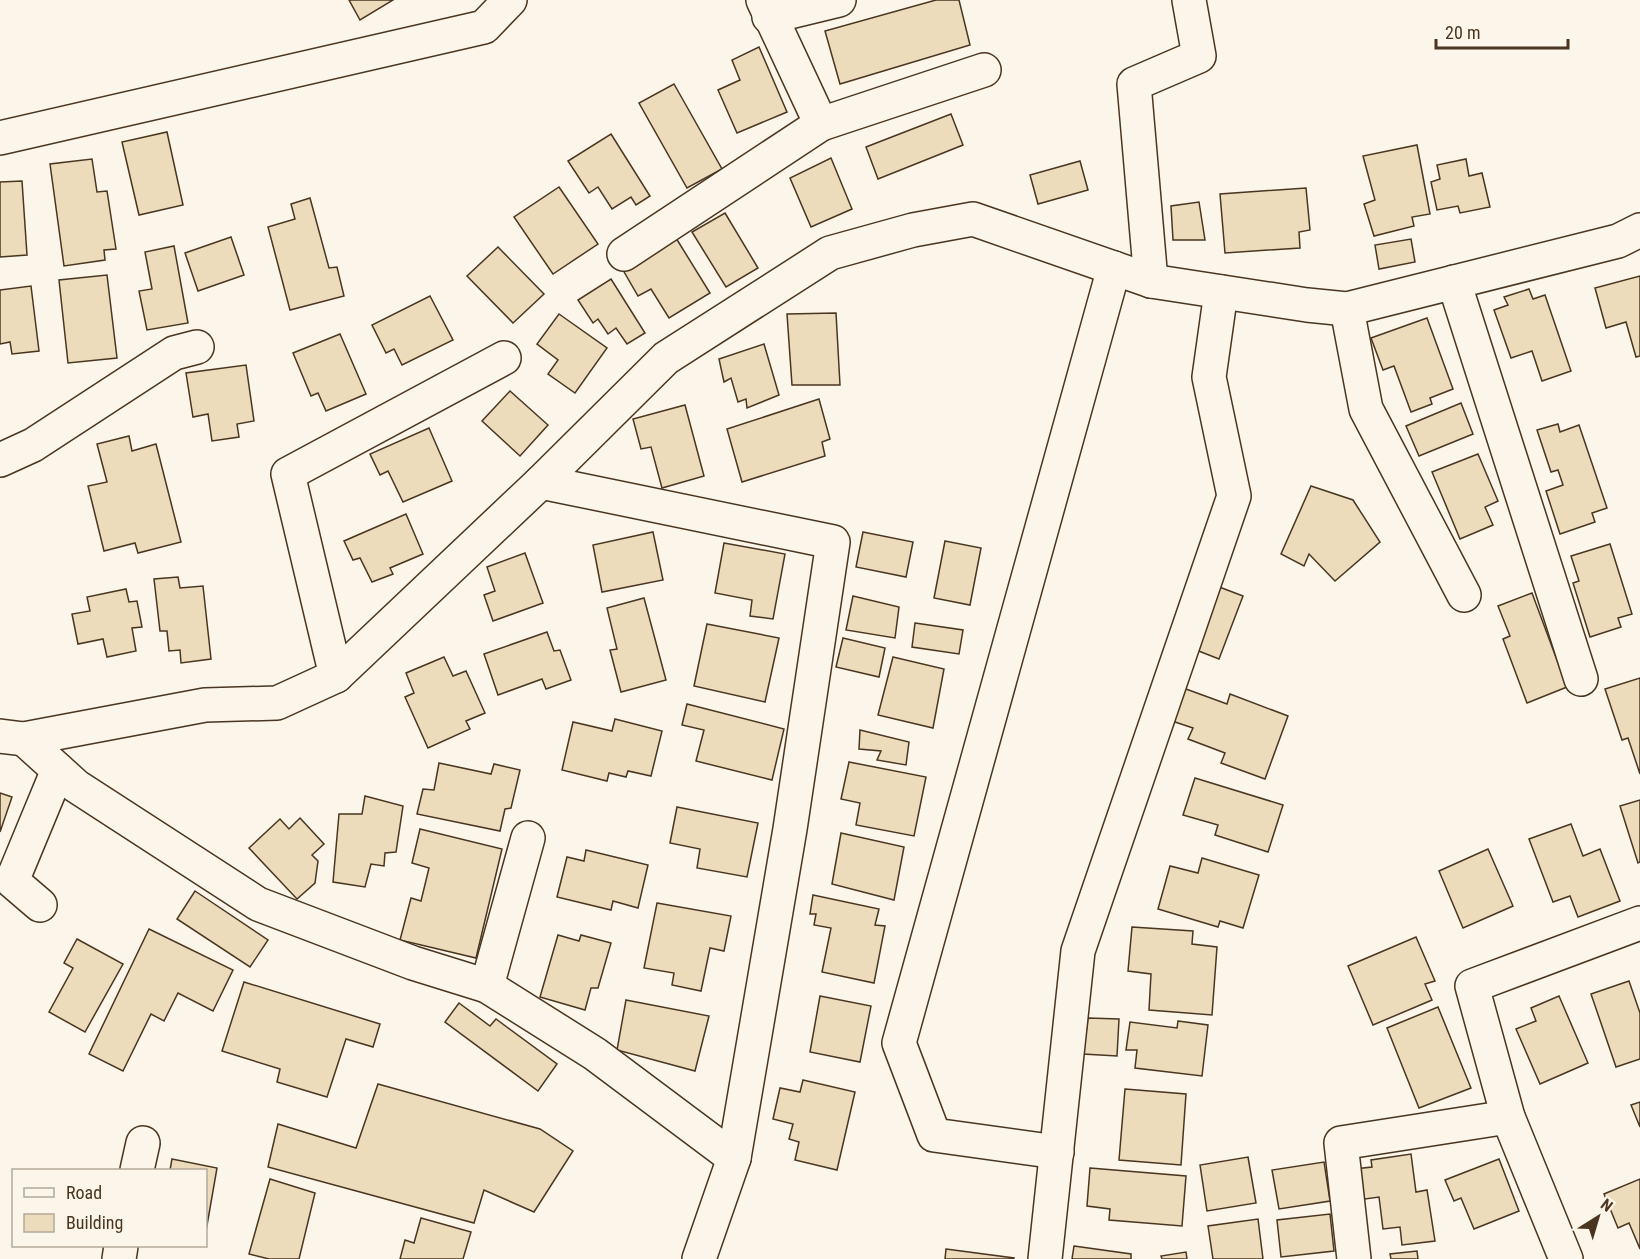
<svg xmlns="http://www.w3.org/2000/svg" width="1640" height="1259" font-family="'Roboto Condensed',sans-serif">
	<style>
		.building { fill: #ecdcbc; stroke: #4a3520; stroke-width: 1.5 }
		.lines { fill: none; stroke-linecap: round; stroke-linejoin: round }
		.minor-casing { stroke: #4a3520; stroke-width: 36 }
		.minor { stroke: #fbf6e9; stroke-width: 33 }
	</style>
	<rect width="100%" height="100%" fill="#fbf6e9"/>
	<g class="building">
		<polygon points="349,0 393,0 360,20"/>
		<polygon points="936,0 959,0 970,45 840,84 825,31"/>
		<polygon points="759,47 787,112 737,133 718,90 740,80 732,60"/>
		<polygon points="674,84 722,169 687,188 639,103"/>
		<polygon points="951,114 963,145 878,179 866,147"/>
		<polygon points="167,132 183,205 139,215 122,142"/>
		<polygon points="611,134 650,196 636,205 631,197 612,209 598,187 589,193 568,161"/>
		<polygon points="1417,145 1430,214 1412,217 1414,226 1374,236 1364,204 1375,200 1363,156"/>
		<polygon points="831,158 852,209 811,227 790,178"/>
		<polygon points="92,159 97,192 107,191 116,249 104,250 105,260 64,266 50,164"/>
		<polygon points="1466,159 1469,176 1482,173 1490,207 1460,213 1458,206 1437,210 1431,182 1440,179 1437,165"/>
		<polygon points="1080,161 1088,190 1038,204 1030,175"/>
		<polygon points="22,181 27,255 0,257 0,182"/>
		<polygon points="559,187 598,244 553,274 514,217"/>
		<polygon points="1306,188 1310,230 1299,232 1300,248 1225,253 1220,194"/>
		<polygon points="310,198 329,268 337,267 344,296 290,310 268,227 295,219 291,204"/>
		<polygon points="1199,202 1205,240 1173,240 1171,206"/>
		<polygon points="725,213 758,268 726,287 692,232"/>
		<polygon points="231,237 244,275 198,291 185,253"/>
		<polygon points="676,238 710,293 669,318 651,289 638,296 623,270"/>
		<polygon points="1411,239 1415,262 1379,269 1375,245"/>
		<polygon points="174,246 188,323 147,330 139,291 152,289 145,252"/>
		<polygon points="498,247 544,294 513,323 467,276"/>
		<polygon points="107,275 117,358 68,363 59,280"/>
		<polygon points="1640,276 1640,356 1636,357 1626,322 1606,328 1595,288"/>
		<polygon points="611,279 645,333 627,344 616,328 608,334 598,319 593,323 578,300"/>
		<polygon points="31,286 39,351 12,354 10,342 0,344 0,290"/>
		<polygon points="1529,289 1533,299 1545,295 1571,371 1542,381 1532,351 1511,358 1494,310 1508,305 1504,297"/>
		<polygon points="430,296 453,340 402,365 394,349 386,353 372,325"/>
		<polygon points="836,313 840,385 792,385 787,314"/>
		<polygon points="559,314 607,348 575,393 548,374 558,360 537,344"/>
		<polygon points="1427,318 1453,389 1430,398 1432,404 1411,412 1394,366 1383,370 1371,338"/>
		<polygon points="340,334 366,394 326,411 318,393 311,396 293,353"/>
		<polygon points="764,344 779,395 747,408 746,399 738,402 731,378 724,382 719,359"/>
		<polygon points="246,365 254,421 237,424 239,437 212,441 208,414 193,417 186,373"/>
		<polygon points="510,391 548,425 520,456 482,421"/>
		<polygon points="819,399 830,439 822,442 825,456 742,482 727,429"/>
		<polygon points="1461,403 1473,434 1419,456 1406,426"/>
		<polygon points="685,405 704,476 662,488 651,447 641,449 633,419"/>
		<polygon points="1558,424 1560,432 1579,425 1607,508 1592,513 1595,522 1560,534 1546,491 1563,485 1558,470 1551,472 1537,430"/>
		<polygon points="429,428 452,481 403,502 388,471 380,475 370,454"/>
		<polygon points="129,436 132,451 156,444 181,542 138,553 135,543 104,551 88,486 107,482 97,444"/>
		<polygon points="1478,454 1498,501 1485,507 1493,525 1460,539 1432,472"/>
		<polygon points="1311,486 1353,500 1380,542 1335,581 1309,554 1304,566 1281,554"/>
		<polygon points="406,514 423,554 390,568 393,574 372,582 360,558 353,560 344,541"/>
		<polygon points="653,532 663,580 602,592 593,545"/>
		<polygon points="863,532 913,542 906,577 856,567"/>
		<polygon points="945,541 981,548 970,605 934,598"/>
		<polygon points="724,543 785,554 773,619 750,616 752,600 715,593"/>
		<polygon points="1610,544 1632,614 1618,618 1621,627 1590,637 1573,583 1579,581 1571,556"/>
		<polygon points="525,553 543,603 493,621 484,595 495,591 487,567"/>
		<polygon points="178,577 180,588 203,586 211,659 181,663 180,650 169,651 167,631 160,631 154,579"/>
		<polygon points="1214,585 1243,596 1219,659 1191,648"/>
		<polygon points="126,589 129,602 137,601 142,627 132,628 136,651 107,657 103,639 78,644 72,614 90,611 87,597"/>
		<polygon points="1532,593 1567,687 1527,703 1503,639 1510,636 1498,606"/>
		<polygon points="853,596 899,607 895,638 846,630"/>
		<polygon points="644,598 666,680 621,692 610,650 617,649 607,608"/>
		<polygon points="915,623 963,630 959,654 912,647"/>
		<polygon points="707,624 779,638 765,702 694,686"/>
		<polygon points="547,632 554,651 560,650 571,680 546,689 542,679 498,695 484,654"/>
		<polygon points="843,638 885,648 879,677 836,667"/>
		<polygon points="444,657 453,676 466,671 485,713 466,721 470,729 428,748 405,697 414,693 406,673"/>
		<polygon points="893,657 944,669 933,728 878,715"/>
		<polygon points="1640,678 1640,774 1628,738 1622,740 1605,689"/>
		<polygon points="1175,685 1227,704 1230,694 1288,716 1265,779 1221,763 1225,753 1188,739 1193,728 1163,718"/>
		<polygon points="687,704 784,729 772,780 696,761 704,730 682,725"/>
		<polygon points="615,719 662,731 651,776 628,771 626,777 609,773 607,781 562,770 573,722 612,731"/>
		<polygon points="860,730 909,742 906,765 877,760 881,751 859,749"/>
		<polygon points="849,762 926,777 914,836 856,825 860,803 841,799"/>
		<polygon points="439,763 491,774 494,764 520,770 511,808 505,809 500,831 417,814 423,789 434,790"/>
		<polygon points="1195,778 1283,805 1268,852 1215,835 1218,825 1183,815"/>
		<polygon points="0,793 12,797 0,832"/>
		<polygon points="365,796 403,806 396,852 385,853 384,866 371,864 365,887 333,882 339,814 362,814"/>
		<polygon points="1640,800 1640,862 1638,863 1620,806"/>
		<polygon points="677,807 758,823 747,877 697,868 700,849 670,843"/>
		<polygon points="300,818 324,844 312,855 318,861 315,883 297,899 249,848 280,819 289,829"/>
		<polygon points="1571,824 1583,856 1600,849 1620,901 1578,917 1570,896 1553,902 1529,839"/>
		<polygon points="420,829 502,849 476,958 400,940 411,898 421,901 429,868 412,863"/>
		<polygon points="841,833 904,847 894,900 832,884"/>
		<polygon points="1488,849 1513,906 1463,928 1439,871"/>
		<polygon points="586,850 648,865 638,908 613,901 611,910 557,897 567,857 584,861"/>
		<polygon points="1202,858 1259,875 1243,928 1220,921 1218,927 1158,909 1170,866 1198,873"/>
		<polygon points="195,891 268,940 250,967 177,919"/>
		<polygon points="813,895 879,909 875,925 885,926 874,983 822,972 831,928 814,925 816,914 810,914"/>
		<polygon points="657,903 731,916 724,951 710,948 701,991 672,985 674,973 644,968"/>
		<polygon points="1132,927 1193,931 1192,944 1217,947 1212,1015 1149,1010 1151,974 1128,971"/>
		<polygon points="149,929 233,970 213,1011 178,993 164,1021 151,1014 123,1071 89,1054"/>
		<polygon points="558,935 579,941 581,935 611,943 598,988 591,988 585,1010 540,997"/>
		<polygon points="1416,937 1435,981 1425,984 1432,1000 1373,1025 1348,966"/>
		<polygon points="77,939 123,964 85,1032 49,1012 73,968 64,963"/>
		<polygon points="1629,981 1640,1013 1640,1059 1616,1067 1591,994"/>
		<polygon points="244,982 380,1024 373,1047 346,1039 327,1097 277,1082 280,1069 222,1051"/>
		<polygon points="820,996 871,1006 860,1062 810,1052"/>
		<polygon points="1559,996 1588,1063 1540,1084 1516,1029 1536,1021 1531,1008"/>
		<polygon points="626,1000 709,1016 695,1071 617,1050"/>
		<polygon points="459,1003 490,1026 496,1019 557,1064 538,1091 445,1022"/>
		<polygon points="1438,1007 1471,1088 1419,1108 1387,1028"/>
		<polygon points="1088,1018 1119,1019 1117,1056 1083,1054"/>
		<polygon points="1178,1021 1208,1025 1202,1076 1135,1068 1137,1050 1126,1050 1130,1022 1177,1028"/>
		<polygon points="803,1080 855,1092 837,1170 795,1160 799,1142 789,1139 793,1124 773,1119 780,1088 800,1092"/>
		<polygon points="378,1084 540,1129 573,1151 534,1212 484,1190 474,1223 268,1167 278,1124 356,1148"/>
		<polygon points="1125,1089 1186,1094 1181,1165 1119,1160"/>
		<polygon points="1640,1102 1640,1127 1631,1105"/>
		<polygon points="1411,1154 1416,1192 1427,1190 1435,1241 1402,1245 1400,1227 1383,1229 1379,1197 1358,1200 1354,1169 1372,1167 1371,1160"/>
		<polygon points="1248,1157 1256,1203 1207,1211 1200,1165"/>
		<polygon points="172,1159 217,1168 206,1231 206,1170 170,1170"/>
		<polygon points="1499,1159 1519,1211 1474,1229 1461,1198 1454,1201 1445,1180"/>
		<polygon points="1324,1162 1330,1201 1279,1209 1272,1170"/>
		<polygon points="1090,1168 1186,1176 1182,1226 1109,1220 1110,1209 1087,1206"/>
		<polygon points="270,1179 315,1193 299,1259 269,1259 249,1254"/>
		<polygon points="1640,1179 1640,1249 1629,1223 1618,1228 1604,1194"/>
		<polygon points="1330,1214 1334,1251 1281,1257 1277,1220"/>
		<polygon points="421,1218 471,1232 463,1259 400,1259 405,1240 414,1243"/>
		<polygon points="1258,1219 1263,1259 1213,1259 1208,1226"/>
		<polygon points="1074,1246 1131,1254 1131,1259 1072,1259"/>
		<polygon points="946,1249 1014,1258 1014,1259 945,1259"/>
		<polygon points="1417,1251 1418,1259 1391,1259 1390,1254"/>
		<polygon points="1186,1252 1187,1259 1162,1259 1161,1256"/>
	</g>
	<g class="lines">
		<defs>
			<g id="minor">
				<polyline points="769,17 839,0"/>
				<polyline points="821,124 984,70"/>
				<polyline points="0,138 484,27 510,0"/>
				<polyline points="624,254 821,124 763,0"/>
				<polyline points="1151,281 1134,84 1199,56 1189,0"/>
				<polyline points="1454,282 1581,679"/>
				<polyline points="1347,309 1366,409 1464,595"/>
				<polyline points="0,460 33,445 174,353 197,347"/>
				<polyline points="541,482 833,542 790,829 734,1158 699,1259"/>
				<polyline points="336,676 288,474 504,358"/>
				<polyline points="0,736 24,739 205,705 277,703 336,676 541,482 666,358 830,253 913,230 973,219 1151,281 1307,305 1347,309 1618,241 1640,230"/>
				<polyline points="24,739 76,786 258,904 413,963 487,986 595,1054 734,1158"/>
				<polyline points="40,905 12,881 58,770"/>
				<polyline points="487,986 528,838"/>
				<polyline points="1057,1152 934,1135 899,1043 1114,268"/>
				<polyline points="137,1170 143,1143"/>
				<polyline points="119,1259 121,1246"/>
				<polyline points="1045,1259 1078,951 1234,496 1209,377 1221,292"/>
				<polyline points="1354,1259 1341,1143 1508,1117"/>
				<polyline points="1566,1259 1508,1117 1472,986 1640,923"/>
			</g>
		</defs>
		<use href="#minor" class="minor-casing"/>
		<use href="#minor" class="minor"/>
	</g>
	<rect x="12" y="1169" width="195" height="78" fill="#fbf6e9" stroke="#b4a999" stroke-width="1.5"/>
	<rect x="24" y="1188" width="30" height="9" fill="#fbf6e9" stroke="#b4a999" stroke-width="1.5"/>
	<text x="66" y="1199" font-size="18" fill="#4a3520">Road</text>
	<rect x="24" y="1214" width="30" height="18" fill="#ecdcbc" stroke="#b4a999" stroke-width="1.5"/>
	<text x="66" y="1229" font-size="18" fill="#4a3520">Building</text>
	<g transform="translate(1598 1217) rotate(37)" stroke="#fbf6e9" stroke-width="4.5" paint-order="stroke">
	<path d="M0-4.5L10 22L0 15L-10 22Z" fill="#4a3520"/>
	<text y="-9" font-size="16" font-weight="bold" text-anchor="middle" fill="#4a3520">N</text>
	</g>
	<path d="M1436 39v9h132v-9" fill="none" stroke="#4a3520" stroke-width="3"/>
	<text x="1445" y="39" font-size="18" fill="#4a3520" stroke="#fbf6e9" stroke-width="4.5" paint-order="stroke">20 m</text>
</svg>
